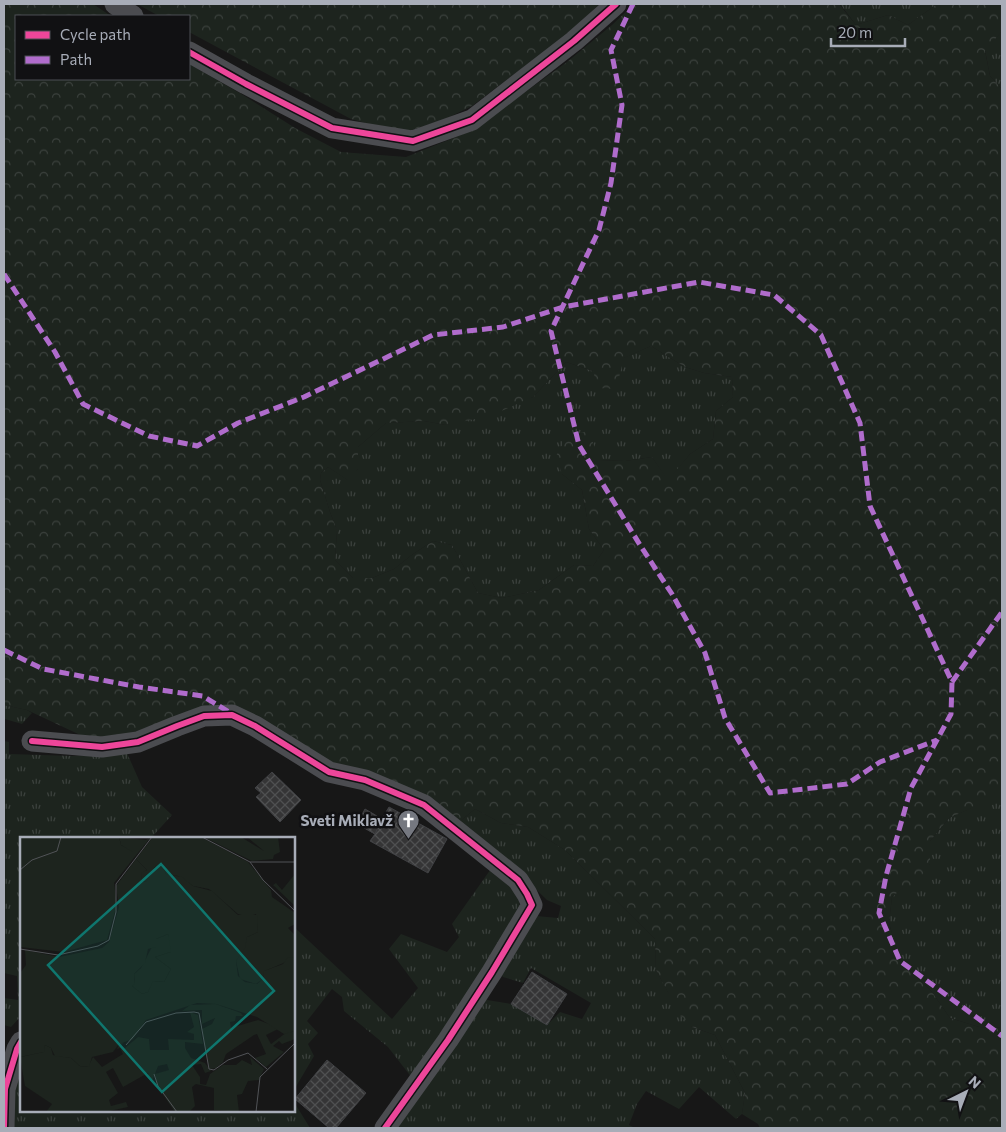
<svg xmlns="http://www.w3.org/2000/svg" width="1006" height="1132" font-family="Commissioner,sans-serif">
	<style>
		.grass { fill: url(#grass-tufts) }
		.forest { fill: url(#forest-crowns); fill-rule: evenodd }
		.building { fill: url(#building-cross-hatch); stroke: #3f4043 }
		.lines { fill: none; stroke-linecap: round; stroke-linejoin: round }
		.minor { stroke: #4b4c50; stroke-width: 21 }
		.quiet { stroke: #b06ccc; stroke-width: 5; stroke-dasharray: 10 5; stroke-linecap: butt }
		.cycleway-casing { stroke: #111113; stroke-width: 9 }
		.cycleway { stroke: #ed469a; stroke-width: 6 }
		.labels { text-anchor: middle; stroke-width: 5; stroke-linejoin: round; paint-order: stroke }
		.poi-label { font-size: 15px; font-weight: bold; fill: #a8adb8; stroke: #111113; text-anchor: end }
		.inset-road { fill: none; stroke: #515357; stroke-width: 1 }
		.view { fill: #0f766e; fill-opacity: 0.15; stroke: #0f766e; stroke-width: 2.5 }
		.inset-edge { fill: none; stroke: #a8adb8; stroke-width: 2.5 }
	</style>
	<defs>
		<pattern id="grass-tufts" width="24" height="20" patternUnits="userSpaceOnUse" patternTransform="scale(1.25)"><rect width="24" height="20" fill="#1d241e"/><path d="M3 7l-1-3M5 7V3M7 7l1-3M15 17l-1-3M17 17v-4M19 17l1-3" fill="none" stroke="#3b413d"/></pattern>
		<pattern id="forest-crowns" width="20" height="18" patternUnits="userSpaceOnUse" patternTransform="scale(1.25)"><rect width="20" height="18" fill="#1d241e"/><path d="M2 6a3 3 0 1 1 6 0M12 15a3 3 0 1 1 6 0" fill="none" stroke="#3b413d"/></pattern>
		<pattern id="building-cross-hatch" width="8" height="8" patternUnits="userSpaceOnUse" patternTransform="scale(1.25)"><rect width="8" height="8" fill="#353536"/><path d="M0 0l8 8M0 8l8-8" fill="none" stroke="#4f5051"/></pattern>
	</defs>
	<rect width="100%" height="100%" fill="#171717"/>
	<g class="grass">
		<polygon points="840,4 937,4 908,25 888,15 856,25"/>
		<polygon points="1002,31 1002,89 990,76 985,50"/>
		<polygon points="651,346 685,367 704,373 732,377 733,397 716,411 713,439 690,454 668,481 652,457 625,461 599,460 562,474 582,490 589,529 604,550 593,566 574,565 539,590 502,598 478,593 452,545 433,541 413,554 394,569 372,578 353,578 335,560 337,530 330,512 320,480 321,473 328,467 348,480 358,469 358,447 386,423 424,421 446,425 533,397 566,362 593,371"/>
		<polygon points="4,705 27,710 32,713 22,724 5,719 4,723"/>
		<polygon points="4,741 9,742 9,754 74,756 127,753 142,787 172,815 151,838 21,838 21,1016 11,1027 4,1025 4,998 18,1000 17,976 4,973"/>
		<polygon points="1000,795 1002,795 1002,1028 979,1027 950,1018 932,992 900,961 889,923 892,897 930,864 930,841 949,818"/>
		<polygon points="475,809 501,823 528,827 565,850 655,939 656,970 668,992 692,1027 715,1035 745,1093 742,1114 736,1119 699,1087 679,1109 646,1091 637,1104 629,1125 635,1128 396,1128 481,999 511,1004 550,1022 560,1012 582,1019 591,1003 531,968 523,983 503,977 498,969 536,916 558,918 561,906 547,900 514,868 459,822"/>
		<polygon points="493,866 517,891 521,912 412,1078 388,1047 344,1011 342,997 332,989 307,1021 318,1033 308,1044 314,1056 294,1090 294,927 392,1019 418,988 389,949 401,934 447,952 459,937 452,924"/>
		<polygon points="21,1034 21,1111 294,1111 294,1102 310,1128 4,1128"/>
	</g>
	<g class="forest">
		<path d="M 4,4 L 93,4 L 111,16 L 16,16 L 16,79 L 189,79 L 189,64 L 243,95 L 295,128 L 341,152 L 406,157 L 471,131 L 567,62 L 612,25 L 634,4 L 839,4 L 856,25 L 888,15 L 908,25 L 937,4 L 1002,4 L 1002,31 L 985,51 L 990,76 L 1002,89 L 1002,795 L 949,818 L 930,841 L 930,864 L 913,889 L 903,888 L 892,897 L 889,923 L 900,961 L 932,992 L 950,1018 L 979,1027 L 1002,1028 L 1002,1128 L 760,1128 L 758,1124 L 742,1114 L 745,1093 L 715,1035 L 692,1027 L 680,1015 L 656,970 L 655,939 L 565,850 L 528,827 L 501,823 L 475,809 L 459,822 L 322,764 L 240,708 L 154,729 L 91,740 L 27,710 L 4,705 ZM 651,346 L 685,367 L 704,373 L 732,377 L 733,397 L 716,411 L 713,439 L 690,454 L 668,480 L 652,457 L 625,461 L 599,460 L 589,431 L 568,435 L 556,456 L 562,474 L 582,490 L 589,529 L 604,550 L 593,566 L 574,565 L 539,590 L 502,598 L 478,593 L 452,545 L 433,541 L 413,554 L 394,569 L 372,578 L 353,578 L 335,560 L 337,530 L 330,512 L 320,480 L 321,473 L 328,467 L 349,481 L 358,469 L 358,447 L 386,423 L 424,421 L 446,425 L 490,416 L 533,397 L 566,362 L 593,371 L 598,388 L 616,389 L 624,358 Z"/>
		<polygon points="137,4 607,4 472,106 445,119 403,133 351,119 189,32 189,16 159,16"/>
	</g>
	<g class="building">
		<polygon points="272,772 301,800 280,822 256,797 261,793 255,788"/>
		<polygon points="389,807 447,839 428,873 370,841 375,834 357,824 365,809 382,819"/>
		<polygon points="371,813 382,819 375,834 363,827"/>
		<polygon points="532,972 567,994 547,1025 511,1004"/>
		<polygon points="327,1060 366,1093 336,1128 329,1128 295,1099"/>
	</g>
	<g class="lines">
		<g class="minor">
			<polyline points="115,4 133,16"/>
			<polyline points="189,52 246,84 332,128 413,141 472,120 574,41 616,4"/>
			<polyline points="32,741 102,747 138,742 177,726 204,716 232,715 255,726 329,772 365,780 424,805 518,880 527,894 532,905 492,972 448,1040 385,1128"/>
			<polyline points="4,1128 5,1089 17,1049 21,1042"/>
		</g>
		<g class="quiet">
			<polyline points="633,4 611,50 622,105 611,183 599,230 551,331 579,445 640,545 672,594 705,653 725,718 770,793 847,784 880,762 937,740"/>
			<polyline points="4,274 55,352 83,404 149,436 197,446 238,423 304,397 433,335 503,327 563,307 699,282 774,295 821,335 860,423 870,506 952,682 951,714 911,788 886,876 879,913 900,961 1002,1036"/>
			<polyline points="4,650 43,669 139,687 203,696 232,714"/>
			<polyline points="952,682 1002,612"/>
		</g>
		<defs>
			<g id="cycleway">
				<polyline points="189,52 246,84 332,128 413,141 472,120 574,41 616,4"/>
				<polyline points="32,741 102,747 138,742 177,726 204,716 232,715 255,726 329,772 365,780 424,805 518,880 527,894 532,905 492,972 448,1040 385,1128"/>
				<polyline points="4,1128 5,1089 17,1049 21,1042"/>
			</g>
		</defs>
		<use href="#cycleway" class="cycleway-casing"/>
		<use href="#cycleway" class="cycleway"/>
	</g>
	<defs>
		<symbol id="church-pin" viewBox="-11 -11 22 30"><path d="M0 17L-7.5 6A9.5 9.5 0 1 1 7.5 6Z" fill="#757880" stroke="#111113"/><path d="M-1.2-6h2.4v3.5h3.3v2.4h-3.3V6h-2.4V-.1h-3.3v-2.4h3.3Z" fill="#fff"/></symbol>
	</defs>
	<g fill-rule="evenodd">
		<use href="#church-pin" x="396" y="808" width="25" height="34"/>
	</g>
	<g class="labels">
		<g class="poi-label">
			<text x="393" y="826">Sveti Miklavž</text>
		</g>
	</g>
	<g transform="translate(20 837)">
		<rect width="275" height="275" fill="#171717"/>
		<path d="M 99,0 L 126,3 L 131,0 L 113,22 L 113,16 L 101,8 ZM 133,0 L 181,0 L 228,25 L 251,53 L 252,60 L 275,76 L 275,87 L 268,91 L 275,98 L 275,121 L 245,134 L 243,142 L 236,147 L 220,142 L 216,124 L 227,100 L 238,95 L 236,77 L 228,80 L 218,77 L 189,52 L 173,49 L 158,39 L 146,38 L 142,26 L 134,31 L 132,40 L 126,45 L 122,44 L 120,35 L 127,33 L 116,22 ZM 184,0 L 221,0 L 244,14 L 227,0 L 258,0 L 260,15 L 254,18 L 253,22 L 232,24 ZM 275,37 L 275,69 L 253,48 L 256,46 L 262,53 ZM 148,97 L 152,106 L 151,115 L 135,120 L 151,132 L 144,145 L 134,144 L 128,155 L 122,157 L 112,149 L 115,145 L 114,137 L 121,131 L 136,102 ZM 196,167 L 221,176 L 223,179 L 216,179 L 215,184 L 210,185 L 211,191 L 238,183 L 260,191 L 246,198 L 251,207 L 267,195 L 275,194 L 275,202 L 262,207 L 259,204 L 253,209 L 264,215 L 246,230 L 235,221 L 246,217 L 237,197 L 234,198 L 206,217 L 203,225 L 196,231 L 189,232 L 182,192 L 192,187 L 195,181 L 182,187 L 182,173 L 162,174 L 170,168 ZM 170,175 L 178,178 L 183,207 L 165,205 L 165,211 L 171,221 L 185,226 L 191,234 L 185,236 L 181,227 L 172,228 L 180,240 L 180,247 L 186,248 L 190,237 L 203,228 L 216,228 L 222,223 L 232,228 L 230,220 L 244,232 L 239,243 L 228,244 L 222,257 L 217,258 L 219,275 L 194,273 L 194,251 L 176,247 L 172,250 L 175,269 L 169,275 L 155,275 L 137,249 L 135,237 L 149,233 L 147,227 L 138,229 L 133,242 L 129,243 L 128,236 L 103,250 L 93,231 L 86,235 L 98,256 L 89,263 L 91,269 L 106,265 L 108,270 L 85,275 L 26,275 L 32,267 L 5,249 L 0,220 L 23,215 L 25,208 L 31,211 L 33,218 L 51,221 L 60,229 L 68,230 L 73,220 L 82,230 L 103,217 L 100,211 L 97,212 L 99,207 L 104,205 L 101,208 L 105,211 L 118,200 L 129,202 L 130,213 L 149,213 L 148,202 L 174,203 L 174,197 L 167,195 L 174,190 Z" fill="#1d241e"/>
		<path d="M 0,0 L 99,0 L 101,8 L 113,15 L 113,22 L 94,46 L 97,67 L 87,103 L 44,115 L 0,110 ZM 116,22 L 127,33 L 121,36 L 122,44 L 126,45 L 137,27 L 142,26 L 146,37 L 162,40 L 173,49 L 192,54 L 218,78 L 237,78 L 238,95 L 227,100 L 225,111 L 216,124 L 218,139 L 225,145 L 237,147 L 243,142 L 244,134 L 263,127 L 268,120 L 275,121 L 275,194 L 264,197 L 237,180 L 196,167 L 177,166 L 126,183 L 113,202 L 99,207 L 93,215 L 72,220 L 69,230 L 60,229 L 51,221 L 35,219 L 31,211 L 25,208 L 24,215 L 0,220 L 0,136 L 6,128 L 5,113 L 39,120 L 82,111 L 89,105 L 99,70 L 96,49 ZM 148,97 L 151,115 L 135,120 L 151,132 L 144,145 L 133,144 L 128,155 L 122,157 L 112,149 L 115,147 L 114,137 L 125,126 L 128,112 L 136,110 L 136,102 Z" fill="#1d241e" fill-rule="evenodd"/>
		<path class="inset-road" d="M 182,0 L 230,25 L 243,43 L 275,74M 230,25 L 275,25M 0,33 L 12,23 L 37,14 L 41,0M 0,112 L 38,118 L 78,109 L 89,103 L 96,75 L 96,47 L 132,0M 106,208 L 126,185 L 156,176 L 174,175 L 179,176 L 189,232 L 194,233 L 208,223 L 228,216 L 247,232M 134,237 L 138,249 L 157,275M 236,275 L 240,240 L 275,206"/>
		<path class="view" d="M 141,27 L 254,154 L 142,255 L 28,128 Z"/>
		<rect width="275" height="275" class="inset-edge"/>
	</g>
	<rect width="1006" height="1132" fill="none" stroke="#a8adb8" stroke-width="10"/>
	<rect x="15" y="15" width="175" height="65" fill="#111113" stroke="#4d4f55"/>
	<rect x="25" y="31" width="25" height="8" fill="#ed469a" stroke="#4d4f55"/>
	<text x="60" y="40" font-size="15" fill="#a8adb8">Cycle path</text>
	<rect x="25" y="56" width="25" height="8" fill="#b06ccc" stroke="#4d4f55"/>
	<text x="60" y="65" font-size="15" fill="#a8adb8">Path</text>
	<g transform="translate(966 1092) rotate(42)" stroke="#111113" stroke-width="4" paint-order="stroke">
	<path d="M0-4L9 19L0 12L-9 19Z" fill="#a8adb8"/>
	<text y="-8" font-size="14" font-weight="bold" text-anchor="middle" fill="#a8adb8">N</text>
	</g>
	<path d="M831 38v8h74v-8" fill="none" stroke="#a8adb8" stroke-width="2.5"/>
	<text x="838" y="38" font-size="15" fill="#a8adb8" stroke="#111113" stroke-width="4" paint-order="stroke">20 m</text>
</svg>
